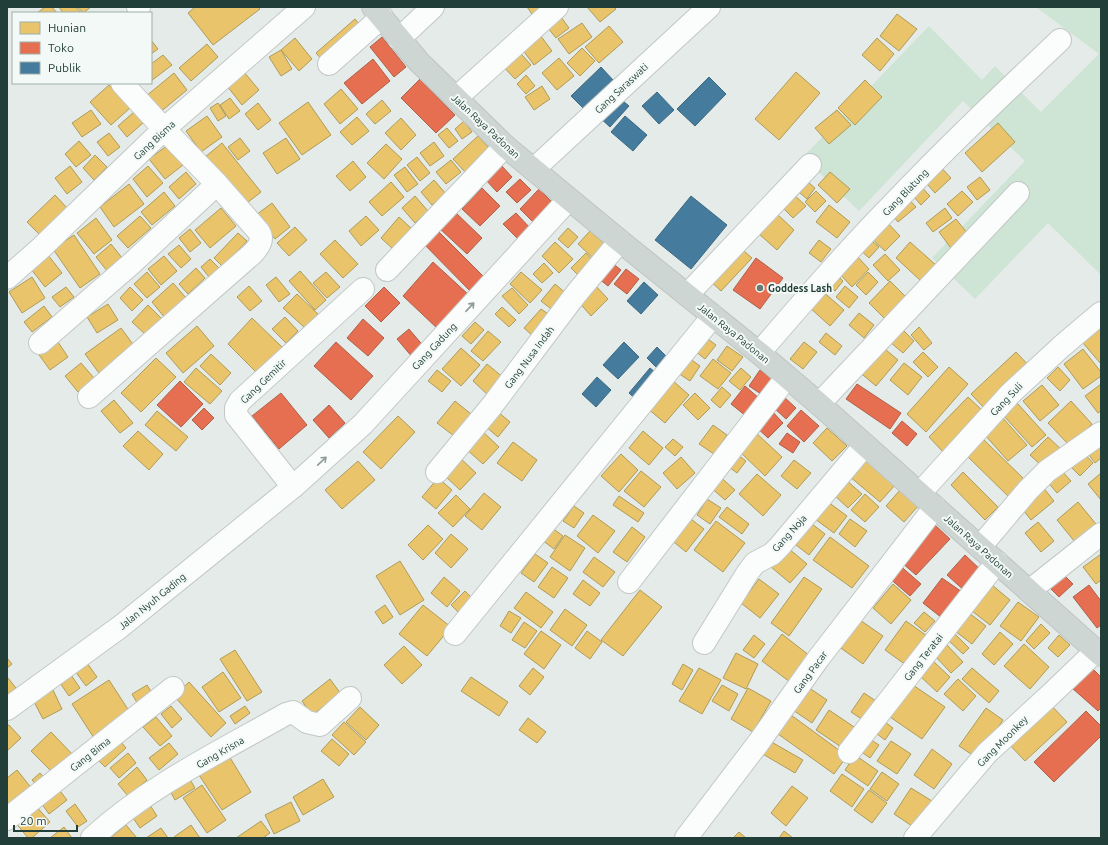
<svg xmlns="http://www.w3.org/2000/svg" width="1108" height="845" font-family="Ubuntu,sans-serif">
	<style>
		.green { fill: #cee4d5 }
		.homes { fill: #e9c46a; stroke: #ad9c5b }
		.shops { fill: #e76f51; stroke: #ac604a }
		.public { fill: #457b9d; stroke: #3a697f }
		.lines { fill: none; stroke-linecap: round; stroke-linejoin: round }
		.minor-casing { stroke: #c2c8c5; stroke-width: 24 }
		.major-casing { stroke: #bdc6c4; stroke-width: 24 }
		.minor { stroke: #fbfcfc; stroke-width: 22 }
		.major { stroke: #ced6d4; stroke-width: 22 }
		.oneway { stroke: #8e9d9a }
		.poi-dot { fill: #667b76; stroke: #f3f9f6; stroke-width: 1.5 }
		.labels { text-anchor: middle; stroke-width: 4; stroke-linejoin: round; paint-order: stroke }
		.street-label { font-size: 10px; fill: #223e38; stroke: #f3f9f6 }
		.poi-label { font-size: 10px; font-weight: bold; fill: #223e38; stroke: #f3f9f6; text-anchor: start }
	</style>
	<rect width="100%" height="100%" fill="#e5ebe8"/>
	<polygon class="green" points="1036,7 1101,7 1101,275 1048,223 975,299 932,258 1025,161 963,101 859,211 803,157 929,26 982,80 995,66 1041,112 1099,54"/>
	<g class="homes">
		<polygon points="45,7 52,7 57,13 37,13"/>
		<polygon points="59,7 76,7 81,13 63,13"/>
		<polygon points="78,7 91,7 83,13"/>
		<polygon points="195,7 258,7 260,9 213,45 188,13"/>
		<polygon points="527,7 547,7 534,17"/>
		<polygon points="587,7 614,7 616,9 600,22"/>
		<polygon points="558,13 569,28 556,38 544,23"/>
		<polygon points="897,14 917,29 899,51 880,36"/>
		<polygon points="355,19 362,28 323,61 316,53"/>
		<polygon points="582,23 592,37 569,54 558,39"/>
		<polygon points="609,26 623,42 599,63 585,47"/>
		<polygon points="537,31 552,51 534,65 519,45"/>
		<polygon points="295,38 312,59 299,71 281,50"/>
		<polygon points="877,38 894,54 880,71 862,55"/>
		<polygon points="151,40 158,49 151,54"/>
		<polygon points="207,44 218,57 191,81 179,68"/>
		<polygon points="514,46 531,65 515,79 498,61"/>
		<polygon points="582,48 595,61 580,76 567,63"/>
		<polygon points="281,50 292,69 281,76 269,57"/>
		<polygon points="163,55 172,65 151,81 151,64"/>
		<polygon points="559,58 574,76 557,90 542,73"/>
		<polygon points="244,72 259,90 242,105 227,86"/>
		<polygon points="796,72 820,93 779,140 755,119"/>
		<polygon points="174,73 187,90 159,113 145,97"/>
		<polygon points="526,75 535,86 526,94 517,84"/>
		<polygon points="865,80 882,97 855,125 838,108"/>
		<polygon points="109,85 130,108 111,125 90,102"/>
		<polygon points="542,86 550,99 534,110 525,97"/>
		<polygon points="341,89 358,109 340,124 324,104"/>
		<polygon points="230,98 240,111 229,119 220,105"/>
		<polygon points="382,100 391,111 375,124 366,114"/>
		<polygon points="308,102 331,135 302,155 279,123"/>
		<polygon points="218,103 226,116 218,121 210,108"/>
		<polygon points="258,103 271,120 258,130 245,114"/>
		<polygon points="91,110 101,124 82,137 72,123"/>
		<polygon points="837,110 851,125 829,144 815,128"/>
		<polygon points="134,112 143,123 127,137 118,126"/>
		<polygon points="207,116 222,137 201,152 186,131"/>
		<polygon points="357,117 369,131 352,145 340,132"/>
		<polygon points="401,118 416,135 401,150 385,133"/>
		<polygon points="464,121 472,132 462,139 455,129"/>
		<polygon points="998,123 1015,142 982,172 965,153"/>
		<polygon points="447,128 458,141 449,148 438,135"/>
		<polygon points="109,133 120,147 108,156 97,142"/>
		<polygon points="478,136 491,150 466,173 453,159"/>
		<polygon points="240,138 250,151 238,160 228,147"/>
		<polygon points="286,138 300,159 277,174 263,153"/>
		<polygon points="79,141 91,155 76,167 65,154"/>
		<polygon points="434,142 444,156 430,166 420,153"/>
		<polygon points="222,143 261,192 243,206 205,157"/>
		<polygon points="386,144 402,159 384,179 367,163"/>
		<polygon points="168,145 183,165 165,179 149,159"/>
		<polygon points="95,155 107,167 94,180 83,168"/>
		<polygon points="417,157 430,173 420,181 407,165"/>
		<polygon points="451,160 461,172 446,184 436,172"/>
		<polygon points="353,161 366,177 350,191 336,176"/>
		<polygon points="937,163 951,178 935,193 921,177"/>
		<polygon points="70,166 82,182 67,194 55,178"/>
		<polygon points="148,166 163,183 147,197 133,179"/>
		<polygon points="405,167 418,184 407,192 394,175"/>
		<polygon points="186,172 196,184 179,199 169,187"/>
		<polygon points="830,172 850,189 837,203 818,185"/>
		<polygon points="802,177 815,188 807,199 793,187"/>
		<polygon points="980,177 990,190 977,200 967,187"/>
		<polygon points="434,180 446,194 432,205 421,192"/>
		<polygon points="391,182 404,197 382,216 369,202"/>
		<polygon points="917,182 930,196 921,205 908,190"/>
		<polygon points="129,184 144,204 114,227 100,207"/>
		<polygon points="816,191 826,201 815,212 805,202"/>
		<polygon points="962,191 973,202 958,216 947,204"/>
		<polygon points="164,192 175,206 152,225 141,212"/>
		<polygon points="791,192 806,206 793,218 779,204"/>
		<polygon points="55,195 68,209 41,236 27,222"/>
		<polygon points="905,195 916,207 898,222 888,210"/>
		<polygon points="415,196 428,211 415,223 402,208"/>
		<polygon points="272,203 290,227 275,239 256,215"/>
		<polygon points="829,205 850,222 837,238 816,222"/>
		<polygon points="221,208 236,226 210,248 195,230"/>
		<polygon points="945,208 952,218 933,232 926,223"/>
		<polygon points="777,214 794,230 777,250 759,234"/>
		<polygon points="140,216 151,228 128,248 117,236"/>
		<polygon points="366,216 379,230 361,246 349,231"/>
		<polygon points="399,217 412,229 394,250 381,238"/>
		<polygon points="96,218 112,240 94,254 77,233"/>
		<polygon points="883,218 900,236 885,251 867,234"/>
		<polygon points="956,219 971,238 953,251 939,232"/>
		<polygon points="295,227 307,240 289,256 277,243"/>
		<polygon points="568,228 578,237 568,248 558,239"/>
		<polygon points="190,229 201,243 190,252 179,238"/>
		<polygon points="590,231 606,245 594,259 578,244"/>
		<polygon points="238,233 247,241 223,267 214,258"/>
		<polygon points="74,235 100,274 80,288 53,249"/>
		<polygon points="867,237 879,247 869,258 857,247"/>
		<polygon points="335,240 358,264 343,278 320,254"/>
		<polygon points="819,240 831,249 821,262 809,253"/>
		<polygon points="555,242 573,259 559,273 542,256"/>
		<polygon points="910,242 936,265 921,281 896,258"/>
		<polygon points="111,244 123,259 108,272 96,257"/>
		<polygon points="179,245 191,259 181,268 168,254"/>
		<polygon points="737,245 752,258 721,291 707,278"/>
		<polygon points="586,253 597,265 582,279 571,268"/>
		<polygon points="855,254 869,269 852,287 838,272"/>
		<polygon points="885,254 900,270 888,281 873,265"/>
		<polygon points="48,255 62,273 45,287 31,269"/>
		<polygon points="164,256 177,271 161,285 148,269"/>
		<polygon points="210,259 219,268 209,277 201,267"/>
		<polygon points="544,263 553,273 542,283 533,274"/>
		<polygon points="196,268 205,278 188,294 179,284"/>
		<polygon points="300,271 326,300 315,310 289,281"/>
		<polygon points="147,272 160,287 147,298 134,284"/>
		<polygon points="326,272 340,287 327,298 313,283"/>
		<polygon points="521,272 542,290 530,303 510,284"/>
		<polygon points="868,272 878,282 866,295 856,285"/>
		<polygon points="836,274 843,281 835,291 827,284"/>
		<polygon points="32,277 45,298 22,313 9,292"/>
		<polygon points="276,277 290,294 279,302 266,285"/>
		<polygon points="890,281 908,299 887,321 869,303"/>
		<polygon points="173,283 187,299 165,318 152,302"/>
		<polygon points="555,284 568,295 555,312 541,301"/>
		<polygon points="594,284 608,299 591,316 577,300"/>
		<polygon points="249,286 262,301 250,311 237,297"/>
		<polygon points="845,286 858,297 849,308 836,297"/>
		<polygon points="66,287 74,297 60,307 52,297"/>
		<polygon points="130,287 143,300 132,311 120,298"/>
		<polygon points="512,288 528,305 519,314 502,296"/>
		<polygon points="821,290 844,310 830,326 808,306"/>
		<polygon points="297,294 318,314 305,328 283,308"/>
		<polygon points="108,304 118,320 97,333 87,317"/>
		<polygon points="148,305 162,319 146,335 132,322"/>
		<polygon points="44,306 52,317 32,332 24,322"/>
		<polygon points="502,307 516,320 509,327 495,314"/>
		<polygon points="541,309 551,316 533,336 524,328"/>
		<polygon points="859,313 874,325 864,338 849,325"/>
		<polygon points="285,317 298,331 286,343 272,329"/>
		<polygon points="252,318 282,347 257,373 228,344"/>
		<polygon points="475,322 484,330 471,344 462,336"/>
		<polygon points="197,326 214,346 183,373 166,353"/>
		<polygon points="919,327 932,343 924,350 911,335"/>
		<polygon points="121,328 135,347 99,373 85,354"/>
		<polygon points="1101,328 1101,364 1083,343"/>
		<polygon points="902,329 914,341 903,353 890,342"/>
		<polygon points="488,331 501,342 483,361 471,351"/>
		<polygon points="700,333 716,345 705,359 690,347"/>
		<polygon points="826,333 842,346 835,355 819,342"/>
		<polygon points="56,339 68,357 50,370 37,352"/>
		<polygon points="804,342 817,352 803,369 790,359"/>
		<polygon points="879,344 898,360 876,386 857,370"/>
		<polygon points="727,346 743,357 732,371 717,360"/>
		<polygon points="461,348 480,365 461,386 442,369"/>
		<polygon points="1083,349 1101,372 1101,376 1083,389 1064,364"/>
		<polygon points="923,352 938,367 928,377 913,362"/>
		<polygon points="1016,352 1032,369 987,411 971,394"/>
		<polygon points="211,354 231,373 220,385 200,366"/>
		<polygon points="686,356 700,366 690,381 675,371"/>
		<polygon points="156,358 176,377 141,412 121,393"/>
		<polygon points="713,359 731,373 718,389 700,376"/>
		<polygon points="81,363 94,378 78,392 65,376"/>
		<polygon points="904,363 922,377 908,395 890,380"/>
		<polygon points="487,364 504,378 489,396 473,381"/>
		<polygon points="949,367 968,384 926,432 907,414"/>
		<polygon points="1058,367 1070,380 1060,391 1047,378"/>
		<polygon points="196,368 222,391 210,404 184,382"/>
		<polygon points="741,368 751,377 740,390 729,381"/>
		<polygon points="437,370 451,381 442,392 428,381"/>
		<polygon points="672,380 689,395 665,423 647,408"/>
		<polygon points="1101,384 1101,411 1098,413 1085,396"/>
		<polygon points="1042,385 1059,405 1040,421 1023,401"/>
		<polygon points="722,387 731,395 720,408 711,400"/>
		<polygon points="695,393 710,408 698,420 683,405"/>
		<polygon points="968,397 985,413 945,454 929,437"/>
		<polygon points="114,400 133,423 120,433 101,411"/>
		<polygon points="455,401 471,414 454,436 437,423"/>
		<polygon points="1071,401 1092,424 1070,446 1048,423"/>
		<polygon points="1017,403 1046,435 1032,447 1003,415"/>
		<polygon points="157,411 188,437 176,451 145,425"/>
		<polygon points="497,411 510,422 498,437 485,426"/>
		<polygon points="398,416 415,432 381,469 363,452"/>
		<polygon points="1002,417 1027,445 1008,461 984,434"/>
		<polygon points="713,425 727,435 714,454 699,444"/>
		<polygon points="827,428 847,446 832,461 813,443"/>
		<polygon points="481,430 499,447 483,464 465,448"/>
		<polygon points="138,431 163,454 149,470 123,446"/>
		<polygon points="643,431 663,448 649,465 629,448"/>
		<polygon points="754,431 782,457 765,476 737,449"/>
		<polygon points="981,437 1028,483 1012,500 965,454"/>
		<polygon points="1048,437 1063,451 1045,469 1030,455"/>
		<polygon points="673,439 683,447 675,456 665,447"/>
		<polygon points="1101,439 1101,458 1095,463 1086,451"/>
		<polygon points="513,442 537,460 522,481 497,463"/>
		<polygon points="734,452 746,461 737,473 725,464"/>
		<polygon points="1083,452 1093,463 1080,476 1069,465"/>
		<polygon points="621,454 638,470 619,492 601,476"/>
		<polygon points="458,456 476,473 460,490 442,473"/>
		<polygon points="681,457 695,473 677,489 663,473"/>
		<polygon points="863,458 895,485 880,502 849,476"/>
		<polygon points="794,460 811,473 797,489 781,476"/>
		<polygon points="358,461 375,480 342,509 325,490"/>
		<polygon points="1060,469 1071,481 1057,493 1046,480"/>
		<polygon points="641,471 661,487 644,507 624,491"/>
		<polygon points="963,472 998,507 985,520 951,485"/>
		<polygon points="1101,473 1101,500 1088,484"/>
		<polygon points="717,474 735,490 725,500 708,485"/>
		<polygon points="757,474 781,495 763,516 739,494"/>
		<polygon points="438,478 452,490 436,509 422,497"/>
		<polygon points="846,480 862,494 848,508 833,494"/>
		<polygon points="1042,486 1054,501 1031,520 1019,505"/>
		<polygon points="901,489 919,505 904,522 886,506"/>
		<polygon points="484,493 501,507 482,530 465,516"/>
		<polygon points="865,494 879,507 865,522 851,510"/>
		<polygon points="456,495 470,509 453,527 438,513"/>
		<polygon points="619,496 644,513 638,522 613,505"/>
		<polygon points="707,499 721,508 710,524 697,515"/>
		<polygon points="828,502 847,516 834,533 815,519"/>
		<polygon points="1078,502 1096,524 1075,542 1057,520"/>
		<polygon points="574,506 584,513 574,528 563,521"/>
		<polygon points="727,507 749,524 742,534 719,517"/>
		<polygon points="593,515 615,531 598,553 577,536"/>
		<polygon points="687,516 704,529 686,552 669,538"/>
		<polygon points="850,519 867,531 855,547 839,534"/>
		<polygon points="716,521 745,543 723,572 694,550"/>
		<polygon points="1038,522 1054,541 1041,552 1025,533"/>
		<polygon points="812,524 825,534 809,555 796,545"/>
		<polygon points="428,525 443,539 423,560 408,545"/>
		<polygon points="551,527 563,536 554,549 542,540"/>
		<polygon points="632,527 645,537 627,562 613,552"/>
		<polygon points="451,534 468,549 451,568 435,553"/>
		<polygon points="565,535 585,548 570,571 550,557"/>
		<polygon points="830,537 869,566 852,588 813,560"/>
		<polygon points="788,548 807,564 790,583 771,567"/>
		<polygon points="535,554 548,563 534,582 521,573"/>
		<polygon points="1101,554 1101,580 1096,584 1083,567"/>
		<polygon points="594,557 615,572 603,587 583,572"/>
		<polygon points="400,561 424,600 400,615 376,576"/>
		<polygon points="552,567 568,578 554,598 538,587"/>
		<polygon points="444,577 460,591 447,607 431,593"/>
		<polygon points="804,577 822,589 789,636 771,623"/>
		<polygon points="759,579 779,594 760,618 741,603"/>
		<polygon points="583,580 600,593 590,606 573,594"/>
		<polygon points="893,584 911,600 891,624 873,608"/>
		<polygon points="992,585 1010,600 990,625 972,611"/>
		<polygon points="640,590 662,607 623,656 601,640"/>
		<polygon points="465,591 476,602 462,616 451,605"/>
		<polygon points="526,592 553,612 541,628 514,608"/>
		<polygon points="1018,602 1039,617 1021,641 1000,626"/>
		<polygon points="385,605 393,617 383,624 375,612"/>
		<polygon points="423,605 451,627 427,656 399,634"/>
		<polygon points="565,609 587,625 572,646 550,630"/>
		<polygon points="509,611 521,618 511,633 500,626"/>
		<polygon points="924,612 935,621 925,632 914,623"/>
		<polygon points="969,613 986,626 972,644 955,631"/>
		<polygon points="857,618 883,636 863,664 838,646"/>
		<polygon points="906,621 927,636 906,665 885,650"/>
		<polygon points="524,622 537,631 525,648 512,640"/>
		<polygon points="1041,624 1050,633 1034,649 1026,641"/>
		<polygon points="541,631 561,645 544,669 524,654"/>
		<polygon points="587,631 602,642 590,659 575,648"/>
		<polygon points="1000,632 1013,644 994,665 982,654"/>
		<polygon points="954,633 969,648 963,654 948,640"/>
		<polygon points="782,634 810,656 790,682 762,661"/>
		<polygon points="754,635 765,644 754,658 743,650"/>
		<polygon points="1059,635 1070,645 1058,657 1048,648"/>
		<polygon points="946,644 963,662 951,673 934,655"/>
		<polygon points="1024,644 1049,667 1030,689 1004,666"/>
		<polygon points="404,646 422,665 402,684 384,665"/>
		<polygon points="235,650 262,692 247,701 220,659"/>
		<polygon points="736,653 758,664 746,689 723,678"/>
		<polygon points="7,658 12,664 7,668"/>
		<polygon points="933,661 950,677 937,692 920,676"/>
		<polygon points="87,663 97,677 86,686 75,671"/>
		<polygon points="683,664 693,670 682,690 672,684"/>
		<polygon points="533,668 544,677 530,695 519,686"/>
		<polygon points="699,668 721,680 702,714 679,701"/>
		<polygon points="972,668 999,691 989,703 962,679"/>
		<polygon points="223,672 241,698 219,712 202,687"/>
		<polygon points="71,675 80,688 69,696 60,683"/>
		<polygon points="471,677 508,702 499,716 461,691"/>
		<polygon points="8,678 16,688 7,695 7,679"/>
		<polygon points="330,679 341,694 312,715 302,701"/>
		<polygon points="958,679 976,696 963,711 944,694"/>
		<polygon points="109,680 131,714 94,738 72,704"/>
		<polygon points="189,682 226,723 211,737 174,696"/>
		<polygon points="802,683 827,700 812,723 787,706"/>
		<polygon points="147,685 155,698 140,708 132,694"/>
		<polygon points="722,685 738,694 729,711 712,701"/>
		<polygon points="913,685 945,707 922,739 890,717"/>
		<polygon points="748,688 771,701 753,732 731,719"/>
		<polygon points="53,690 62,709 43,719 33,700"/>
		<polygon points="864,693 879,703 866,722 851,712"/>
		<polygon points="1049,703 1067,722 1025,761 1007,742"/>
		<polygon points="171,706 182,719 172,728 161,714"/>
		<polygon points="245,706 250,713 235,724 230,716"/>
		<polygon points="360,707 379,725 366,740 346,722"/>
		<polygon points="986,708 1003,720 977,758 959,746"/>
		<polygon points="829,710 860,731 847,751 816,730"/>
		<polygon points="791,715 847,756 834,774 778,734"/>
		<polygon points="156,717 172,736 160,746 143,727"/>
		<polygon points="528,718 546,732 537,743 519,730"/>
		<polygon points="344,722 366,742 354,755 332,735"/>
		<polygon points="885,722 893,728 885,740 877,734"/>
		<polygon points="9,725 21,738 7,751 7,726"/>
		<polygon points="51,732 75,757 56,776 31,751"/>
		<polygon points="865,736 879,745 870,758 856,748"/>
		<polygon points="117,737 126,748 105,767 95,757"/>
		<polygon points="332,739 349,754 339,766 321,751"/>
		<polygon points="768,740 803,760 795,773 761,753"/>
		<polygon points="891,741 911,754 897,774 877,761"/>
		<polygon points="169,743 178,754 159,770 149,758"/>
		<polygon points="932,749 952,764 934,789 914,775"/>
		<polygon points="128,753 136,763 119,778 110,768"/>
		<polygon points="855,755 878,771 868,786 845,770"/>
		<polygon points="229,756 251,792 222,810 199,775"/>
		<polygon points="137,767 147,780 128,796 118,784"/>
		<polygon points="17,770 33,790 11,808 7,803 7,778"/>
		<polygon points="882,772 899,784 887,801 870,789"/>
		<polygon points="40,773 49,783 41,790 32,780"/>
		<polygon points="842,774 864,789 852,807 830,791"/>
		<polygon points="188,776 195,788 175,800 168,787"/>
		<polygon points="323,779 334,797 303,815 293,797"/>
		<polygon points="202,785 226,820 207,833 183,798"/>
		<polygon points="792,786 808,798 786,826 771,813"/>
		<polygon points="57,787 67,800 49,814 39,800"/>
		<polygon points="911,788 932,801 915,828 894,814"/>
		<polygon points="869,790 887,803 872,823 854,810"/>
		<polygon points="148,802 157,816 140,828 131,815"/>
		<polygon points="291,802 300,821 274,834 265,815"/>
		<polygon points="75,804 87,821 78,827 66,811"/>
		<polygon points="35,805 50,822 32,838 28,838 15,822"/>
		<polygon points="261,821 270,833 263,838 236,838"/>
		<polygon points="126,825 137,838 110,838"/>
		<polygon points="191,825 200,838 175,838 174,837"/>
		<polygon points="64,827 72,838 50,838"/>
		<polygon points="161,828 168,838 146,838"/>
		<polygon points="784,831 793,838 779,838"/>
		<polygon points="739,832 746,838 733,838"/>
	</g>
	<g class="shops">
		<polygon points="382,37 406,67 394,77 370,47"/>
		<polygon points="373,59 390,81 362,104 344,83"/>
		<polygon points="420,79 455,115 436,133 401,98"/>
		<polygon points="500,164 512,177 497,192 485,179"/>
		<polygon points="520,179 531,190 517,203 506,192"/>
		<polygon points="482,188 500,206 480,226 462,209"/>
		<polygon points="539,189 553,203 534,223 520,209"/>
		<polygon points="453,210 482,238 467,254 438,227"/>
		<polygon points="516,213 531,229 519,240 503,224"/>
		<polygon points="433,226 486,279 472,293 420,240"/>
		<polygon points="756,258 783,278 760,309 733,290"/>
		<polygon points="433,262 470,296 439,330 403,296"/>
		<polygon points="611,262 621,270 608,286 598,278"/>
		<polygon points="626,269 639,279 627,294 614,284"/>
		<polygon points="384,287 400,303 381,322 365,306"/>
		<polygon points="363,319 384,338 368,356 347,338"/>
		<polygon points="409,329 425,348 413,358 397,339"/>
		<polygon points="336,342 373,376 351,400 314,366"/>
		<polygon points="760,370 772,378 761,394 749,386"/>
		<polygon points="180,381 203,404 181,427 157,405"/>
		<polygon points="857,384 901,413 890,429 846,399"/>
		<polygon points="745,386 760,399 746,416 731,404"/>
		<polygon points="281,393 307,425 279,449 252,416"/>
		<polygon points="783,396 796,408 786,419 773,407"/>
		<polygon points="329,405 345,423 329,438 313,420"/>
		<polygon points="204,408 214,418 202,430 192,420"/>
		<polygon points="771,410 783,423 768,438 755,426"/>
		<polygon points="801,410 819,426 804,442 787,426"/>
		<polygon points="902,421 917,434 907,446 892,433"/>
		<polygon points="787,433 800,442 793,453 779,444"/>
		<polygon points="935,525 950,539 916,575 901,562"/>
		<polygon points="965,555 984,573 967,593 947,575"/>
		<polygon points="897,563 921,584 910,596 887,576"/>
		<polygon points="1063,574 1073,584 1059,597 1049,587"/>
		<polygon points="942,578 962,592 942,618 923,603"/>
		<polygon points="1089,585 1101,601 1101,625 1097,628 1073,597"/>
		<polygon points="1091,667 1101,677 1101,708 1098,711 1072,688"/>
		<polygon points="1086,711 1101,726 1101,736 1054,782 1034,762"/>
	</g>
	<g class="public">
		<polygon points="601,67 613,80 583,108 571,96"/>
		<polygon points="709,77 726,94 695,126 677,109"/>
		<polygon points="657,92 674,110 659,124 642,106"/>
		<polygon points="617,96 629,106 610,127 598,116"/>
		<polygon points="625,116 647,135 633,151 611,132"/>
		<polygon points="691,196 727,225 691,269 655,240"/>
		<polygon points="644,282 658,295 641,314 627,301"/>
		<polygon points="624,342 639,357 618,379 603,365"/>
		<polygon points="657,347 669,359 659,370 647,358"/>
		<polygon points="650,368 661,377 640,403 629,393"/>
		<polygon points="597,377 611,390 596,407 582,394"/>
	</g>
	<g class="lines">
		<defs>
			<g id="minor">
				<polyline points="138,7 139,7"/>
				<polyline points="399,39 433,7"/>
				<polyline points="329,64 382,17"/>
				<polyline points="456,98 557,7"/>
				<polyline points="534,169 709,7"/>
				<polyline points="387,270 505,146"/>
				<polyline points="7,278 42,247 164,129 304,7"/>
				<polyline points="687,295 810,165"/>
				<polyline points="40,343 131,264 217,184"/>
				<path d="M 759,353 C 803,302 846,252 893,204 C 947,147 1003,94 1060,40"/>
				<path d="M 89,397 L 252,254 C 258,248 264,240 259,232 L 217,184 L 164,129 L 122,83"/>
				<polyline points="819,404 1018,193"/>
				<polyline points="437,472 491,407 576,294 620,241"/>
				<polyline points="293,487 236,415 236,408 240,401 363,289"/>
				<polyline points="920,493 1011,393 1062,346 1101,313"/>
				<polyline points="980,547 1028,490 1047,471 1101,433"/>
				<polyline points="629,582 787,377"/>
				<polyline points="1029,591 1101,534"/>
				<polyline points="455,634 713,316"/>
				<polyline points="704,643 748,572 755,563 772,554 779,547 865,445"/>
				<polyline points="7,709 120,627 293,487 363,424 569,199"/>
				<polyline points="849,752 997,562"/>
				<polyline points="7,819 173,688"/>
				<path d="M 92,838 C 149,786 219,752 286,714 L 293,712 L 307,722 L 320,725 L 350,698"/>
				<polyline points="686,838 759,742 818,659 935,507"/>
				<polyline points="915,838 987,753 1050,695 1096,651"/>
			</g>
			<polyline id="major" points="373,7 419,62 505,146 620,241 759,353 819,404 1101,655"/>
		</defs>
		<use href="#minor" class="minor-casing"/>
		<use href="#major" class="major-casing"/>
		<use href="#minor" class="minor"/>
		<use href="#major" class="major"/>
	</g>
	<defs><path id="oneway-shaft" d="M-6 0H5M1.5-3L5.5 0L1.5 3" fill="none" stroke-width="1.6" stroke-linecap="round" stroke-linejoin="round"/></defs>
	<g class="oneway">
		<use href="#oneway-shaft" transform="translate(470 307) rotate(-47)"/>
		<use href="#oneway-shaft" transform="translate(322 461) rotate(-43)"/>
	</g>
	<circle class="poi-dot" cx="760" cy="288" r="4"/>
	<g class="labels">
		<g class="street-label">
			<text transform="translate(621 88) rotate(-43)" y="4">Gang Saraswati</text>
			<text transform="translate(486 126) rotate(43)" y="4">Jalan Raya Padonan</text>
			<text transform="translate(154 140) rotate(-43)" y="4">Gang Bisma</text>
			<text transform="translate(905 192) rotate(-46)" y="4">Gang Blatung</text>
			<text transform="translate(734 333) rotate(39)" y="4">Jalan Raya Padonan</text>
			<text transform="translate(434 346) rotate(-47)" y="4">Gang Gadung</text>
			<text transform="translate(529 357) rotate(-53)" y="4">Gang Nusa Indah</text>
			<text transform="translate(263 381) rotate(-44)" y="4">Gang Gemitir</text>
			<text transform="translate(1006 399) rotate(-46)" y="4">Gang Suli</text>
			<text transform="translate(789 533) rotate(-48)" y="4">Gang Noja</text>
			<text transform="translate(979 546) rotate(42)" y="4">Jalan Raya Padonan</text>
			<text transform="translate(152 601) rotate(-39)" y="4">Jalan Nyuh Gading</text>
			<text transform="translate(923 657) rotate(-52)" y="4">Gang Teratai</text>
			<text transform="translate(810 672) rotate(-54)" y="4">Gang Pacar</text>
			<text transform="translate(1002 741) rotate(-45)" y="4">Gang Moonkey</text>
			<text transform="translate(220 752) rotate(-30)" y="4">Gang Krisna</text>
			<text transform="translate(90 754) rotate(-38)" y="4">Gang Bima</text>
		</g>
		<g class="poi-label">
			<text x="768" y="292">Goddess Lash</text>
		</g>
	</g>
	<rect width="1108" height="845" fill="none" stroke="#223e38" stroke-width="16"/>
	<rect x="12" y="12" width="140" height="72" fill="#f3f9f6" stroke="#9faeaa"/>
	<rect x="20" y="22" width="20" height="12" fill="#e9c46a" stroke="#9faeaa"/>
	<text x="48" y="32" font-size="12" fill="#223e38">Hunian</text>
	<rect x="20" y="42" width="20" height="12" fill="#e76f51" stroke="#9faeaa"/>
	<text x="48" y="52" font-size="12" fill="#223e38">Toko</text>
	<rect x="20" y="62" width="20" height="12" fill="#457b9d" stroke="#9faeaa"/>
	<text x="48" y="72" font-size="12" fill="#223e38">Publik</text>
	<path d="M14 825v6h63v-6" fill="none" stroke="#223e38" stroke-width="2"/>
	<text x="20" y="825" font-size="12" fill="#223e38" stroke="#f3f9f6" stroke-width="3" paint-order="stroke">20 m</text>
</svg>
